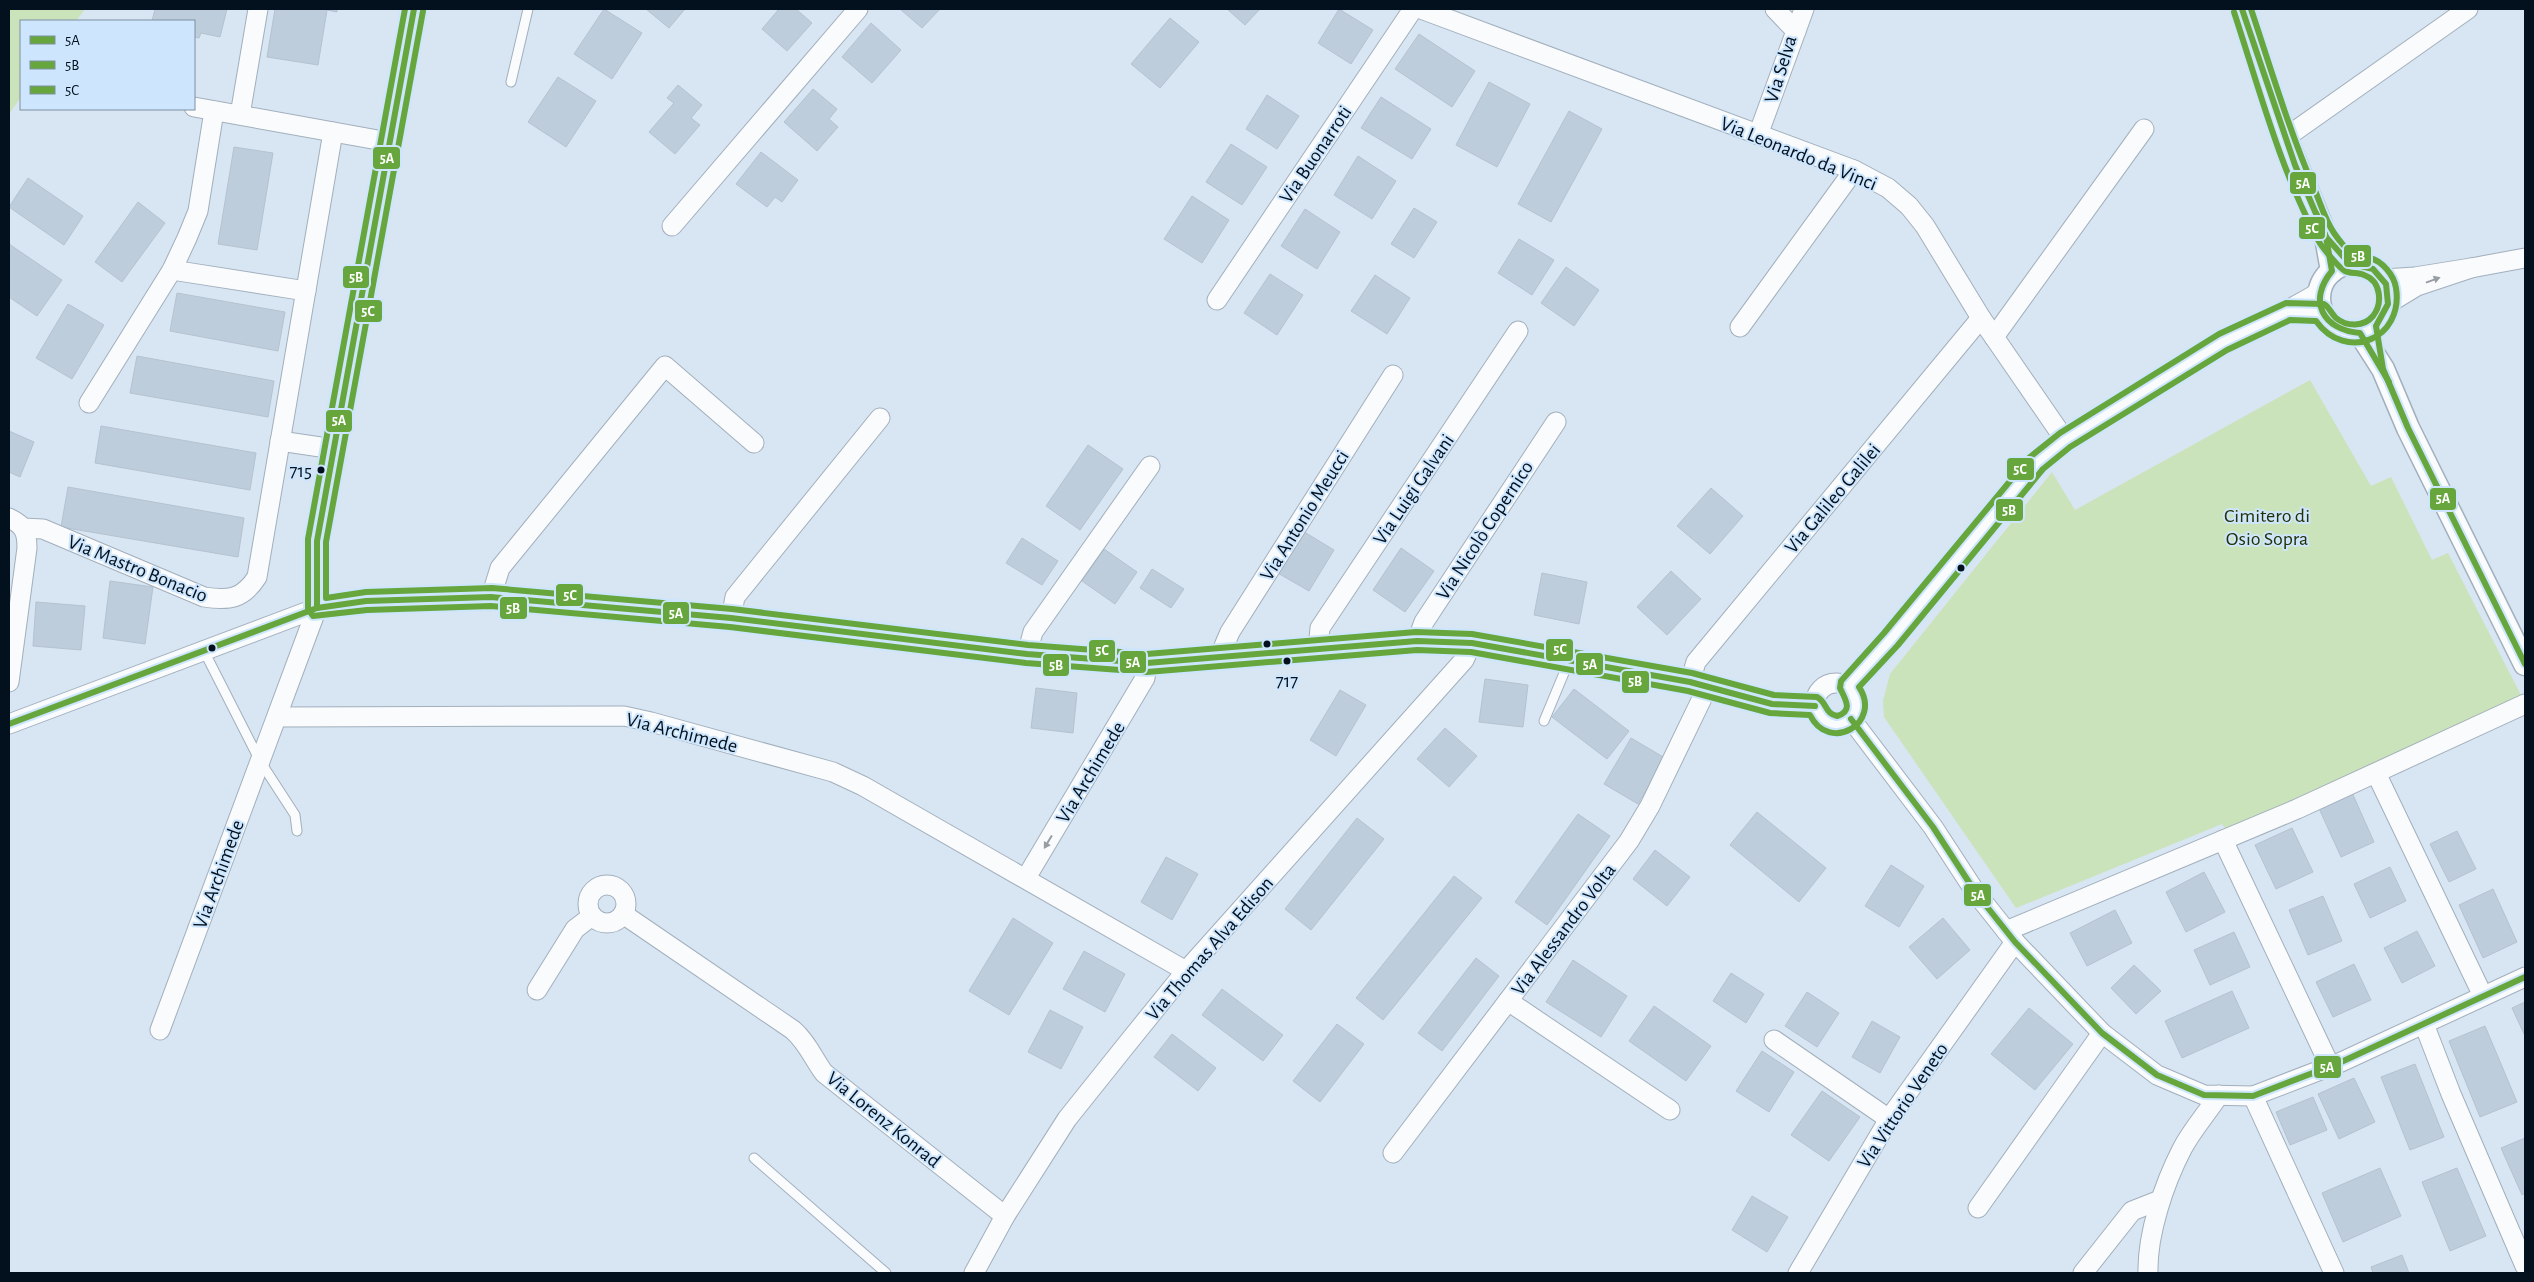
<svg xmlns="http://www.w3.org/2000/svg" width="2534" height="1282" font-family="'Alegreya Sans',sans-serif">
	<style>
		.green { fill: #cbe3ba }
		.building { fill: #bdcddc; stroke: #b5c2cf }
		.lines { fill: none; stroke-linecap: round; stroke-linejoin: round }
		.service-casing { stroke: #a2afbc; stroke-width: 11 }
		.minor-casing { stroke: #a2afbc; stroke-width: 21 }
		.tertiary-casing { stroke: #a2afbc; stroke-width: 25 }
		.service { stroke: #f9fbfd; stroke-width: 9 }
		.minor { stroke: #f9fbfd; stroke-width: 19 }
		.tertiary { stroke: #f9fbfd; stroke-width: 22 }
		.bus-1-casing { stroke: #cde6fd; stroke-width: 10 }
		.bus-2-casing { stroke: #cde6fd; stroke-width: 10 }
		.bus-3-casing { stroke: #cde6fd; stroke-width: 10 }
		.bus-1 { stroke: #66a63c; stroke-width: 6 }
		.bus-2 { stroke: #66a63c; stroke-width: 6 }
		.bus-3 { stroke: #66a63c; stroke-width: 6 }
		.oneway { fill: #979da3 }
		.bus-dot { fill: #03101d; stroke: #cde6fd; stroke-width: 2 }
		.labels { text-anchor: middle; stroke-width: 4; stroke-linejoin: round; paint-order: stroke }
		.bus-label { font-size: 19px; fill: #03101d; stroke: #cde6fd; text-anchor: end }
		.street-label { font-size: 20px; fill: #03101d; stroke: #cde6fd }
		.park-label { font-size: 20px; fill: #233104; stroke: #cde6fd }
		.line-badge { stroke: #cde6fd; stroke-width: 2 }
		.badge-label { font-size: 14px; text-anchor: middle; font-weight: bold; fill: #fff }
	</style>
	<rect width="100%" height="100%" fill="#d8e5f2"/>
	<g class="green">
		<polygon points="9,9 85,9 76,21 21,21 21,97 9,114"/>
		<polygon points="2310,380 2371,486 2391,477 2432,560 2448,553 2523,699 2227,831 2222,824 2016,908 1884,717 1883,701 1890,674 2052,472 2075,510"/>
	</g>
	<g class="building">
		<polygon points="155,9 227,9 220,37 201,33 199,38 194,37 194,21 152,21"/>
		<polygon points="275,9 337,9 337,12 327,10 318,65 267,57"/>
		<polygon points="604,9 642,33 612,79 574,54"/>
		<polygon points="646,9 685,9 669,28"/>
		<polygon points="779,9 796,9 812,23 787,51 762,29"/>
		<polygon points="900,9 940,9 922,28"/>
		<polygon points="1227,9 1260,9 1245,25"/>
		<polygon points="1339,9 1373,30 1351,64 1318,43"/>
		<polygon points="1170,18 1199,42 1160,88 1131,64"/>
		<polygon points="871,23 901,50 872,83 842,57"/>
		<polygon points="1419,34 1475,71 1452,107 1395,69"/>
		<polygon points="558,77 596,101 566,147 528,122"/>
		<polygon points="1489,82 1530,104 1497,167 1456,145"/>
		<polygon points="678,85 702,105 691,118 700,125 675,154 649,132 674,103 667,98"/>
		<polygon points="813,89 837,109 829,119 838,127 817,151 784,122"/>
		<polygon points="1267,95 1299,116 1277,149 1246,129"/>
		<polygon points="1381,97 1431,129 1412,159 1361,128"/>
		<polygon points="1569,111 1602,129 1551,222 1518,204"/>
		<polygon points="1231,144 1267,167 1242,205 1206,182"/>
		<polygon points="234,147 273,153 257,250 218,244"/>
		<polygon points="761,152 798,180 782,202 775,197 767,207 736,184"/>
		<polygon points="1358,156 1396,181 1372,219 1334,195"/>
		<polygon points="28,178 83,216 64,245 9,207"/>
		<polygon points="1192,196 1229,220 1202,263 1164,239"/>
		<polygon points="138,202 165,223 122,282 95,262"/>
		<polygon points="1414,208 1437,222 1414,258 1391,244"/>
		<polygon points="1305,209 1340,232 1317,269 1281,246"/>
		<polygon points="1519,239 1554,260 1532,295 1498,273"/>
		<polygon points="9,244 62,280 37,316 9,297"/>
		<polygon points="1566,267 1599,290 1574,326 1541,303"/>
		<polygon points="1270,274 1303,295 1277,335 1244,313"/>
		<polygon points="1375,275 1410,298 1387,334 1351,311"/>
		<polygon points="177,293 285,312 278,351 170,331"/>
		<polygon points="68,304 104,325 72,379 36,358"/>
		<polygon points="137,356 274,381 268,417 130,393"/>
		<polygon points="101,426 256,453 250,490 95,463"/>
		<polygon points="9,431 34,442 20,477 9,472"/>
		<polygon points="1088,445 1123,469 1080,530 1046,506"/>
		<polygon points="68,487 244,518 238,557 61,527"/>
		<polygon points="1711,488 1743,516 1710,554 1677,526"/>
		<polygon points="1301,530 1334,550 1309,591 1276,572"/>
		<polygon points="1022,538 1058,561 1042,585 1006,563"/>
		<polygon points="1401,548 1434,571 1405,612 1373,590"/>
		<polygon points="1104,549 1137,572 1115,604 1082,581"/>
		<polygon points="1152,569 1184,589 1171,608 1140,588"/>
		<polygon points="1671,571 1701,599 1667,635 1637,607"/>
		<polygon points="1542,573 1587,582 1579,624 1534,615"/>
		<polygon points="110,581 153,587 145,644 103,638"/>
		<polygon points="36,602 85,606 81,650 33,646"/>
		<polygon points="1485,679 1528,685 1523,727 1479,722"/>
		<polygon points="1036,688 1077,693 1073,733 1031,728"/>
		<polygon points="1574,689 1629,731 1607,759 1552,717"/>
		<polygon points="1340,690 1366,705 1336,756 1310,740"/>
		<polygon points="1445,728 1477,756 1449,787 1417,759"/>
		<polygon points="1631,738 1665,758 1638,804 1604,784"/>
		<polygon points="2350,788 2374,842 2341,857 2317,804"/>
		<polygon points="1757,812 1826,868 1799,902 1730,845"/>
		<polygon points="1578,814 1610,836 1547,925 1515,902"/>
		<polygon points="1357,818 1384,839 1311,930 1285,909"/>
		<polygon points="2292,828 2313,872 2276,889 2255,845"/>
		<polygon points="2457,831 2476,869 2449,882 2430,844"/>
		<polygon points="1655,850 1690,877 1667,906 1633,879"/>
		<polygon points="1166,857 1198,874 1172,920 1141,902"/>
		<polygon points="1891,865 1924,886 1899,927 1865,906"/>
		<polygon points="2390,867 2406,901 2370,918 2354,884"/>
		<polygon points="2204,872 2225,912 2186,932 2166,892"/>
		<polygon points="1454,876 1482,898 1383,1020 1356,998"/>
		<polygon points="2493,889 2517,942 2483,958 2459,905"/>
		<polygon points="2323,896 2342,941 2308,955 2289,910"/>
		<polygon points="2115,910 2132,943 2087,966 2070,933"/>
		<polygon points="1013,918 1053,943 1009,1015 969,991"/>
		<polygon points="1943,918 1970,950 1937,979 1909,947"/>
		<polygon points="2417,931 2435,966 2402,983 2384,948"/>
		<polygon points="2234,932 2250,967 2210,985 2194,950"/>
		<polygon points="1084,951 1125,974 1105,1012 1063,989"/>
		<polygon points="1476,958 1499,976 1442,1051 1418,1033"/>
		<polygon points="1573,960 1627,996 1601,1037 1546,1002"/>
		<polygon points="2354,964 2371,1000 2333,1017 2316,982"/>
		<polygon points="2134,965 2161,991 2136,1014 2111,988"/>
		<polygon points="1731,973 1764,994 1746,1023 1713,1001"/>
		<polygon points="1222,989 1283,1035 1263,1061 1202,1015"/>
		<polygon points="2232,991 2249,1028 2182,1058 2165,1021"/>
		<polygon points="1807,992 1839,1013 1817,1047 1785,1026"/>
		<polygon points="2525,1002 2525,1036 2512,1008"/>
		<polygon points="1654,1006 1711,1046 1686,1081 1629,1041"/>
		<polygon points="2029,1008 2073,1044 2035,1090 1991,1054"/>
		<polygon points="1050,1010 1083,1027 1061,1069 1028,1052"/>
		<polygon points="1872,1021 1900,1037 1880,1073 1852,1057"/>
		<polygon points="1337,1024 1364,1044 1320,1102 1293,1081"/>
		<polygon points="2485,1026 2517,1102 2480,1117 2449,1041"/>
		<polygon points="1172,1034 1216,1068 1198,1091 1154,1057"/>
		<polygon points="1762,1051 1794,1072 1769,1112 1736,1091"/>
		<polygon points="2415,1064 2444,1137 2410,1150 2381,1077"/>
		<polygon points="2354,1078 2375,1122 2339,1139 2318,1094"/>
		<polygon points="1822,1091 1860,1117 1829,1161 1791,1135"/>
		<polygon points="2313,1097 2327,1130 2290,1145 2276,1112"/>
		<polygon points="2525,1138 2525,1193 2522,1195 2501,1148"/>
		<polygon points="2380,1168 2401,1216 2343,1242 2322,1193"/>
		<polygon points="2457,1168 2486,1236 2450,1251 2422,1182"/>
		<polygon points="1752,1196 1788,1217 1767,1252 1732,1230"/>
		<polygon points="2402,1255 2409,1273 2373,1273 2371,1267"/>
	</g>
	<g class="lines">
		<defs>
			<g id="service">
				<polyline points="511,82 528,9"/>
				<polyline points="204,651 260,761 295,815 297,831"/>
				<polyline points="1544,721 1569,661"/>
				<polyline points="754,1158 886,1273"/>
			</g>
			<g id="minor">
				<polyline points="1421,9 1854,170 1888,188 1909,206 1925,226 1981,318 2065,440"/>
				<polyline points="1796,31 1804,9"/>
				<polyline points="194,107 389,142"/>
				<polyline points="240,115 258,9"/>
				<polyline points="1758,135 1796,31 1775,9"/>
				<polyline points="2285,138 2468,9"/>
				<polyline points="672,226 858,9"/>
				<polyline points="2471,268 2525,258"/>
				<polyline points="172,270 306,291"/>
				<polyline points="2384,279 2415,277 2471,268 2417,286 2389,303"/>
				<polyline points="1217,300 1413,9"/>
				<polyline points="2289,311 2321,312"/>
				<polyline points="1740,327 1854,170"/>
				<polyline points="1994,337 2144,129"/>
				<polyline points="89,403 172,270 187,238 198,211 214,111"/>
				<polyline points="280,441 334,449"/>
				<path d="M 9,518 C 24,525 27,532 27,548 L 9,682"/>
				<path d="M 23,528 L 43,529 L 204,597 C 229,601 243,599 257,577 L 333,132"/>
				<polyline points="491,597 500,568 665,366 754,443"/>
				<polyline points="731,618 735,597 880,418"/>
				<polyline points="1417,641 1424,622 1556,422"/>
				<polyline points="1318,650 1320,628 1518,331"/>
				<polyline points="1027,654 1033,632 1150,466"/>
				<polyline points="1224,658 1224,646 1230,632 1393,375"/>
				<polyline points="1690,682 1696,662 1981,318"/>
				<circle cx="1836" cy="704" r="21"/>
				<path d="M 1848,686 L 1891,639 L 2037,463 C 2091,419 2161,378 2222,343 C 2254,325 2288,312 2319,292"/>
				<polyline points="277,717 624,716 651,722 833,772 863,786 1186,971"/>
				<polyline points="1851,719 1933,827 1976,893 2015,942 2102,1033 2157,1075 2204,1095 2253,1096 2339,1063 2525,977"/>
				<polyline points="9,724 317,608 366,601 491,597 731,618 1027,654 1147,663 1417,641 1472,643 1690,682 1772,704 1799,707 1815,706"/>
				<polyline points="2376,773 2483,996"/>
				<polyline points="2223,840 2330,1066"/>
				<polyline points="1026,878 1145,678 1147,663"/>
				<circle cx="607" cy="904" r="19"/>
				<path d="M 623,914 L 793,1030 C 807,1042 813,1058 824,1073 L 1005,1216"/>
				<polyline points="2006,931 2297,809 2525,704"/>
				<polyline points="537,990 575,929 592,916"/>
				<polyline points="1508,1001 1670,1110"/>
				<polyline points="2424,1024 2451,1094 2525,1266"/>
				<polyline points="160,1030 317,608 317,541 414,9"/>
				<polyline points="1774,1040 1889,1119"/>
				<polyline points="2253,1096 2334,1273"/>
				<polyline points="1393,1153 1629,841 1650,806 1707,688"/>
				<polyline points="1978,1208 2102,1033"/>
				<polyline points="974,1273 1005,1216 1067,1119 1127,1044 1186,971 1464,660 1472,643"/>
				<polyline points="1798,1273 1889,1119 2015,942"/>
				<polyline points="2083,1273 2132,1211 2160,1200"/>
				<path d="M 2148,1273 C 2147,1234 2164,1184 2182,1149 C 2192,1130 2207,1113 2219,1095"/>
			</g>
			<g id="tertiary">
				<polyline points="2242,9 2279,122 2326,237 2332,271"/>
				<circle cx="2354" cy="298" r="35"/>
				<polyline points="2360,333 2383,369 2408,428 2525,664"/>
			</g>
		</defs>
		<use href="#service" class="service-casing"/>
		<use href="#minor" class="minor-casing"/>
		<use href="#tertiary" class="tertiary-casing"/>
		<use href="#service" class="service"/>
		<use href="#minor" class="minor"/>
		<use href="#tertiary" class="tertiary"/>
		<defs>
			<g id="bus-1">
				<polyline points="2242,9 2295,165 2326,237 2349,263 2373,269 2386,284 2388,304 2376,326 2383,369 2408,428 2525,664"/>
				<path d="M 2316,213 L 2326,237 L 2332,271 C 2307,301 2323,330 2360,333 L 2389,382"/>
				<polyline points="317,608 317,541 414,9"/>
				<polyline points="1851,719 1933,827 1976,893 2015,942 2102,1033 2157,1075 2204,1095 2253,1096 2339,1063 2525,977"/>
				<polyline points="9,724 317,608 366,601 491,597 731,618 1027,654 1147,663 1417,641 1472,643 1690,682 1772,704 1815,706"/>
			</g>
			<path id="bus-2" d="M 405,9 L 308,539 L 308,609 L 313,616 L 367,610 L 491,606 L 730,627 L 1026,663 L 1147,672 L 1417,650 L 1471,652 L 1688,691 L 1770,713 L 1810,715 C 1829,754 1883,723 1859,687 L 1898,645 L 2043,469 L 2070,447 L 2227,350 L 2290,320 L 2316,321 C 2346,363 2404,339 2396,288 C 2394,275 2382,261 2370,258 C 2365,256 2359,257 2355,255 C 2348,252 2338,239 2334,233 C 2325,220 2320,202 2314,188 C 2289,130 2271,69 2251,9"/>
			<path id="bus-3" d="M 423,11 L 326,542 L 326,598 L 366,592 L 492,588 L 732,609 L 1028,645 L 1147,654 L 1416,632 L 1472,634 L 1692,673 L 1774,695 L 1817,697 C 1827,702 1825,714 1837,716 C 1854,711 1845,699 1840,688 L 1841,681 L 1884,633 L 2030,457 L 2060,433 L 2219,334 L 2286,303 L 2324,304 C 2329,307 2331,313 2336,318 C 2347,327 2364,327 2373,316 C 2383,303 2381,281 2364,275 C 2358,272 2351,274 2345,271 C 2339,268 2321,246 2318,240 C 2280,169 2259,88 2234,12"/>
		</defs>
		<use href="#bus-1" class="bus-1-casing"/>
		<use href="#bus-2" class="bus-2-casing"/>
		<use href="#bus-3" class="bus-3-casing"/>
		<use href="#bus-1" class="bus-1"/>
		<use href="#bus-2" class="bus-2"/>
		<use href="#bus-3" class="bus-3"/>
	</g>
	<defs><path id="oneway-solid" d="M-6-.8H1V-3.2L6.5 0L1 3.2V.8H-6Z" transform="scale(1.25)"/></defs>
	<g class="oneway">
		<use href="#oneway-solid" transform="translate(2433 280) rotate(-20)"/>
		<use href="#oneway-solid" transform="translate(1048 842) rotate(121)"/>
	</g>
	<g class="bus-dot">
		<circle cx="321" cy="470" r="4.5"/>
		<circle cx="1961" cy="568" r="4.5"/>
		<circle cx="1267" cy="644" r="4.5"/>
		<circle cx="212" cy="648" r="4.5"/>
		<circle cx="1287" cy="661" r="4.5"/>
	</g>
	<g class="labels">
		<g class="bus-label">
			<text x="312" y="477">715</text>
			<text x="1287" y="687" text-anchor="middle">717</text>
		</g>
		<g class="street-label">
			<text transform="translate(1780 69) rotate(-73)" y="7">Via Selva</text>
			<text transform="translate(1799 153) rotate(22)" y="7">Via Leonardo da Vinci</text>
			<text transform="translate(1315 154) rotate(-56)" y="7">Via Buonarroti</text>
			<text transform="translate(1413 489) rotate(-56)" y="7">Via Luigi Galvani</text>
			<text transform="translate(1832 498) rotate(-50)" y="7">Via Galileo Galilei</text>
			<text transform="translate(1304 515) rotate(-58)" y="7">Via Antonio Meucci</text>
			<text transform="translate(1484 530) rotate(-57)" y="7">Via Nicolò Copernico</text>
			<text transform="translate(138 568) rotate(22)" y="7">Via Mastro Bonacio</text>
			<text transform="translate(682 732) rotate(14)" y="7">Via Archimede</text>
			<text transform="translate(1090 772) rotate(-59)" y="7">Via Archimede</text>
			<text transform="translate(218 874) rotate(-70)" y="7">Via Archimede</text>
			<text transform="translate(1563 929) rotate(-53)" y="7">Via Alessandro Volta</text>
			<text transform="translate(1209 948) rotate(-49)" y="7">Via Thomas Alva Edison</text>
			<text transform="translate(1902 1105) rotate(-56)" y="7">Via Vittorio Veneto</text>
			<text transform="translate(884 1119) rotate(39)" y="7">Via Lorenz Konrad</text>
		</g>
		<g class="park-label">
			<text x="2267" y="522">Cimitero di<tspan x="2267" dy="23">Osio Sopra</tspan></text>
		</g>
	</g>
	<g class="line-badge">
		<rect x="372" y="146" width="29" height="24" rx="5" fill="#66a63c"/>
		<rect x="2289" y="171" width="28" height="24" rx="5" fill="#66a63c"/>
		<rect x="2298" y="216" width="28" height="24" rx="5" fill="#66a63c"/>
		<rect x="2343" y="244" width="29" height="24" rx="5" fill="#66a63c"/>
		<rect x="342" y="265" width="28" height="24" rx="5" fill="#66a63c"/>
		<rect x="354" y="299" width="29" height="24" rx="5" fill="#66a63c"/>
		<rect x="325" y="409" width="28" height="24" rx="5" fill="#66a63c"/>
		<rect x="2006" y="457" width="29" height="24" rx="5" fill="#66a63c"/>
		<rect x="2429" y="487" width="28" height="24" rx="5" fill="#66a63c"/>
		<rect x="1995" y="498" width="29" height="24" rx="5" fill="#66a63c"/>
		<rect x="555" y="583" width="29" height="24" rx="5" fill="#66a63c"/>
		<rect x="499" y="596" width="29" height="24" rx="5" fill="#66a63c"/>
		<rect x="662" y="601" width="28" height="24" rx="5" fill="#66a63c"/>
		<rect x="1545" y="638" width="29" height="24" rx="5" fill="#66a63c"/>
		<rect x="1088" y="639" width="28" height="24" rx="5" fill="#66a63c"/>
		<rect x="1119" y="650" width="28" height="24" rx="5" fill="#66a63c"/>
		<rect x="1575" y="652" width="29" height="24" rx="5" fill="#66a63c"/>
		<rect x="1042" y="653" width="28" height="24" rx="5" fill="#66a63c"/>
		<rect x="1621" y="670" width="29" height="24" rx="5" fill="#66a63c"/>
		<rect x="1963" y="883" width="29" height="24" rx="5" fill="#66a63c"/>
		<rect x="2313" y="1055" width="29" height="24" rx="5" fill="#66a63c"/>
	</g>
	<g class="badge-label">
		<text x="387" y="163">5A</text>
		<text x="2303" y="188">5A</text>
		<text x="2312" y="233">5C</text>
		<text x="2358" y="261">5B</text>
		<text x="356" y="282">5B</text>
		<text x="368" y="316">5C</text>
		<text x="339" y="425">5A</text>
		<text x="2020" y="474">5C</text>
		<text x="2443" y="503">5A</text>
		<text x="2009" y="515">5B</text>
		<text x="570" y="600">5C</text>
		<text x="513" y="613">5B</text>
		<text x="676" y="618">5A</text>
		<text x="1560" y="654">5C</text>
		<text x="1102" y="655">5C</text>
		<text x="1133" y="667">5A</text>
		<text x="1590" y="669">5A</text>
		<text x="1056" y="670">5B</text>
		<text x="1635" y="686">5B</text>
		<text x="1978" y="900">5A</text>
		<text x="2327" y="1072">5A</text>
	</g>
	<rect width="2534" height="1282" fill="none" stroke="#03101d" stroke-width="20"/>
	<rect x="20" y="20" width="175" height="90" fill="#cde6fd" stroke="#7c90a3"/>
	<rect x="30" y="36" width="25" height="8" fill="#66a63c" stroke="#7c90a3"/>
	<text x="65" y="45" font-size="15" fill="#03101d">5A</text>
	<rect x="30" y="61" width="25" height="8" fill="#66a63c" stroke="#7c90a3"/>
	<text x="65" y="70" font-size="15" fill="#03101d">5B</text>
	<rect x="30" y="86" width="25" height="8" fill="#66a63c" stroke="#7c90a3"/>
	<text x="65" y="95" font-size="15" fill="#03101d">5C</text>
</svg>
